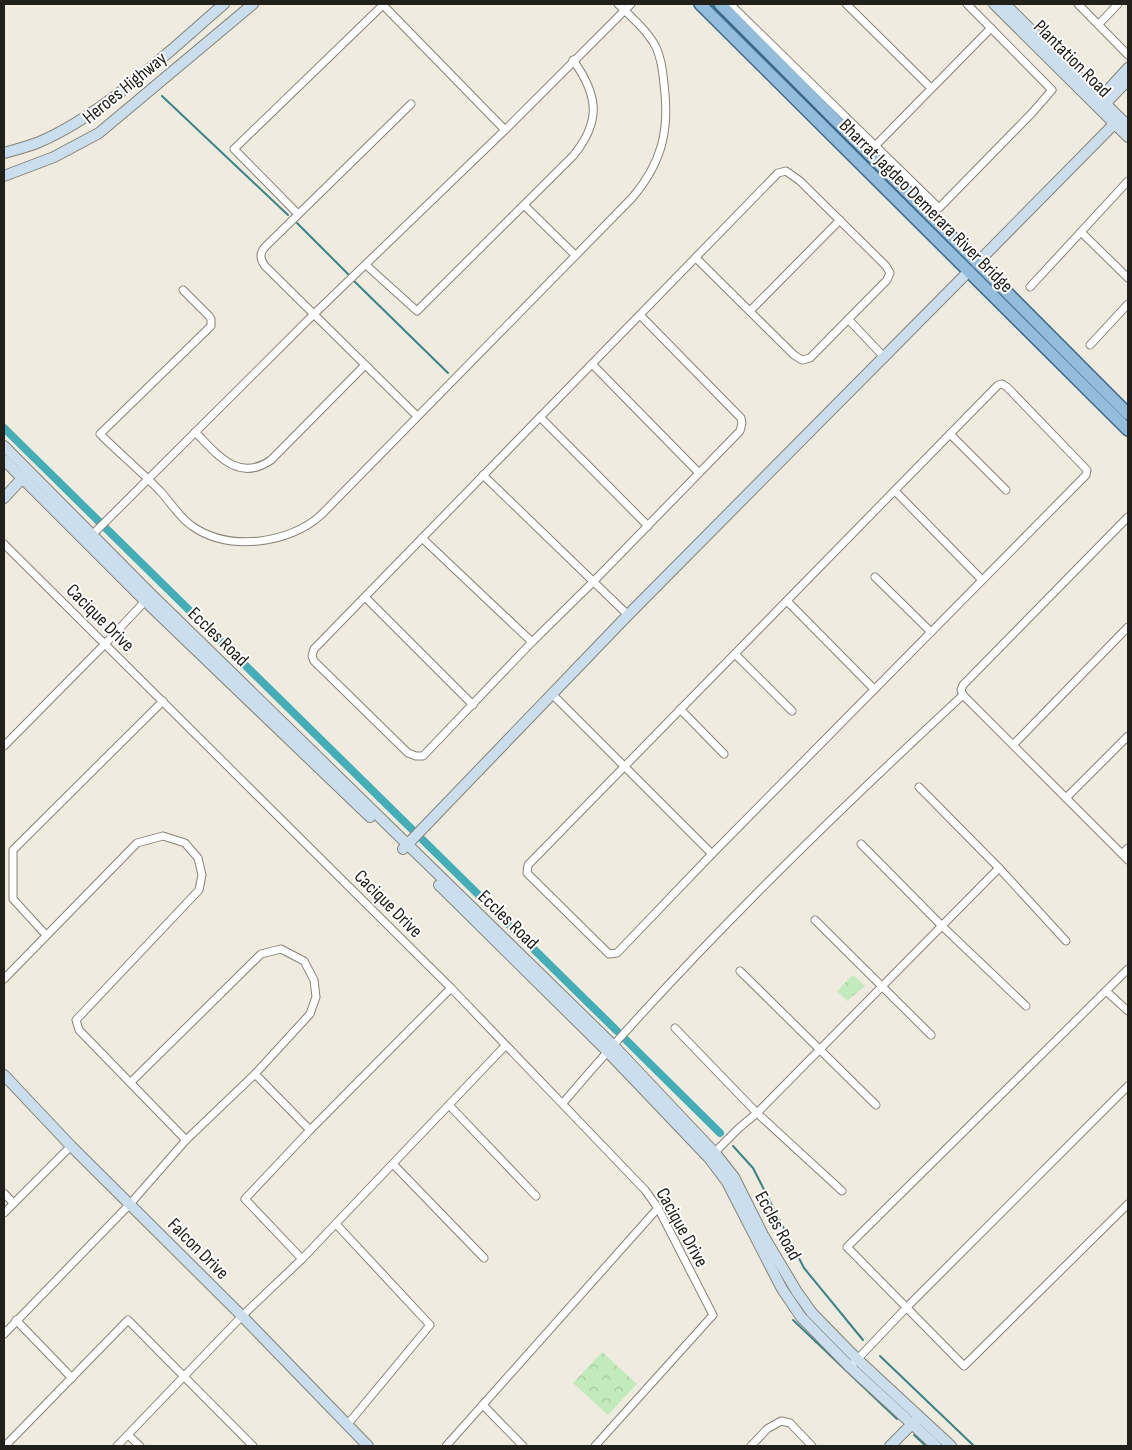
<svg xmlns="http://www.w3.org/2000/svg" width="1132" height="1450" font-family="'Sofia Sans Condensed',sans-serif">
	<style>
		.park { fill: url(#park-crowns) }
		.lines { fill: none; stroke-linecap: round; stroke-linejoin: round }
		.stream { stroke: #398389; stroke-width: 2 }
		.canal { stroke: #43aeb8; stroke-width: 8 }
		.street-casing { stroke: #868276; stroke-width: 9 }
		.secondary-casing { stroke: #868276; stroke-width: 12 }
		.primary-casing { stroke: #3e698a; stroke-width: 14 }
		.street { stroke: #fff; stroke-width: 7 }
		.secondary { stroke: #cadeee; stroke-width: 10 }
		.primary { stroke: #94bddc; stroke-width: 11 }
		.labels { text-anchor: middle; stroke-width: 4; stroke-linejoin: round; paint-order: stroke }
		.street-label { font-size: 19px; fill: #22201b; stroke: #fff }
	</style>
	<defs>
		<pattern id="park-crowns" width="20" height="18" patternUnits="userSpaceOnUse" patternTransform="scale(1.25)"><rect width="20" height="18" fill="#c1ebbc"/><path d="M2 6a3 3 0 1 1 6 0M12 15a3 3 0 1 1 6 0" fill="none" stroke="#a6c9a1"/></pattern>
	</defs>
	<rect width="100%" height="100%" fill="#f0ebdf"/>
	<g class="park">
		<polygon points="853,975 865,986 847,1001 837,991"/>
		<polygon points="602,1352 637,1384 608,1415 573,1383"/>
	</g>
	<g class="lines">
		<g class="stream">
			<polyline points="711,4 965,260"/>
			<polyline points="162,96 288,215"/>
			<polyline points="297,223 350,276"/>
			<polyline points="353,280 448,373"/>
			<polyline points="1035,330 1106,400"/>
			<polyline points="1124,418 1128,422"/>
			<polyline points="733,1146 753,1168 804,1268 863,1340"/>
			<polyline points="793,1320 897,1419"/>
			<polyline points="880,1356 974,1446"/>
			<polyline points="914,1435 926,1446"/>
		</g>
		<g class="canal">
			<polyline points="4,428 617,1031"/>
			<polyline points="624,1038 720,1133"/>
		</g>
		<defs>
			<g id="street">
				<polyline points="730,4 939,208 1032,113 1052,90 967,4"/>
				<polyline points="846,4 931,88"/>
				<polyline points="1078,4 1128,55"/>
				<polyline points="383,5 505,130"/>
				<polyline points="1099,24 1118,4"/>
				<path d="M 411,104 L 266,246 C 260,252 259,258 265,266 L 417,416"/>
				<polyline points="875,146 991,28"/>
				<polyline points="524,205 575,255"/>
				<polyline points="298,214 234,149 384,4"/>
				<polyline points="1081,232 1128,278"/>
				<path d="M 366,265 L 417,311 L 573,156 C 601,122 599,96 573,60"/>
				<polyline points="1030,287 1128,181"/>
				<path d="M 183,290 L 209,316 L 211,319 L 211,326 L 100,434 C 120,454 142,472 161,492 C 171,503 180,518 192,526 C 229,552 289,544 321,515 L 632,198 C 662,163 670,130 664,84 C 663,72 661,58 656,47 C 647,30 631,17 618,4"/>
				<polyline points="750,311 840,220"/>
				<polyline points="640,315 741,418 742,423 740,431 593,582 532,642 423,756 416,756 408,753 314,661 312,656 314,649 778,173 786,171 800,181 886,266 890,273 887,280 810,358 802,360 794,355 696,258"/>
				<polyline points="848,319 885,358"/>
				<polyline points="1090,345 1128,304"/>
				<polyline points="592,364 699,473"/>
				<polygon points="1002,384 1007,387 1087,470 1086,475 712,854 617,953 609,954 527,873 528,865 998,385"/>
				<polyline points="540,417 648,526"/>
				<path d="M 195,432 C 217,454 238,483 271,460 L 365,365"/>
				<polyline points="950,434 1006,490"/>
				<polyline points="483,475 628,615"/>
				<polyline points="895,491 982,580"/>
				<polyline points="1128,517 963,685 961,690 963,695 1128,860"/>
				<polyline points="90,537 313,315 505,130 631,4"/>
				<polyline points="422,538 532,642"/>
				<polyline points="4,544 451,988 645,1190 658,1208 713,1315 595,1446"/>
				<polyline points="875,577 931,632"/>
				<polyline points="365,597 473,705"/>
				<polyline points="787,601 874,689"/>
				<polyline points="735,654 792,711"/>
				<polyline points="553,695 712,854"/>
				<polyline points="680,709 724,754"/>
				<polyline points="1013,745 1128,627"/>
				<polyline points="4,746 105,644 148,598"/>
				<polyline points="919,787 999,868 1066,941"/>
				<polyline points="1066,798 1128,736"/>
				<polyline points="861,844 942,926 1026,1006"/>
				<polyline points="1122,854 1128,848"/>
				<polyline points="815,920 931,1035"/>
				<polyline points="46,935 13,899 13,850 163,701"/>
				<polyline points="1128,969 847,1247 964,1366 1128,1204"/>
				<polyline points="740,971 876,1105"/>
				<polyline points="4,979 137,843 163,836 185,843 198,858 202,875 199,890 76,1020 79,1030 186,1140"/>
				<polyline points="1106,991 1128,1011"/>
				<polyline points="675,1028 757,1113 842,1191"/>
				<polyline points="255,1074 310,1130"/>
				<path d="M 563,1103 C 686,958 824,824 963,695"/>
				<polyline points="449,1105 536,1196"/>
				<polyline points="713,1154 739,1128 757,1113 999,868"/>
				<polyline points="393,1164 484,1258"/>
				<polyline points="4,1193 13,1203"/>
				<polyline points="4,1213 71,1146"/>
				<polyline points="336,1224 430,1325 347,1425"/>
				<polyline points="302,1259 245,1199 310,1130 451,988"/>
				<polyline points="16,1320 72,1378"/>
				<polyline points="4,1334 130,1204 186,1140 255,1074 310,1014 316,997 314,980 304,961 281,949 261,954 131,1082"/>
				<polyline points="850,1367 907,1307 1128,1086"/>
				<polyline points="483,1405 523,1446"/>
				<polyline points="128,1435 140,1446"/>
				<polyline points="5,1446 128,1320 253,1446"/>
				<polyline points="117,1446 242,1316 302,1259 505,1046"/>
				<polyline points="446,1446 658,1208"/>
				<polyline points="751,1446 767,1429 781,1421 790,1423 812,1446"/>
			</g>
			<g id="secondary">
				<polyline points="994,4 1128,137"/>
				<polyline points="1005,4 1128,126"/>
				<polyline points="1096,103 1128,68"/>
				<polyline points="1101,108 1128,80"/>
				<path d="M 4,153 C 15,150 26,147 37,143 C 105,114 168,52 224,4"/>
				<polyline points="4,176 54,157 99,133 253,4"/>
				<polyline points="977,263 1120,118"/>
				<polyline points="4,446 151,594 613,1045 715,1153 734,1177 763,1235 797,1292 812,1313 857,1359 951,1446"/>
				<polyline points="4,460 145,601 370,817"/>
				<polyline points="4,498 27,473"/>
				<polyline points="403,849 628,615 969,271"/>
				<polyline points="439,885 607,1051 709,1158 727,1182 782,1289 801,1317 850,1367 936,1446"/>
				<polyline points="4,1075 71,1146 242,1316 368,1446"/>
				<polyline points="890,1446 917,1419"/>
			</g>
			<g id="primary">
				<polyline points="700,4 1128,430"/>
				<polyline points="720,4 1128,414"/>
			</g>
		</defs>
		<use href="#street" class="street-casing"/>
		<use href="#secondary" class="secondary-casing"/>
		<use href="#primary" class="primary-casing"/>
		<use href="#street" class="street"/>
		<use href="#secondary" class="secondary"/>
		<use href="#primary" class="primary"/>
	</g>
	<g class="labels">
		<g class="street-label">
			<text transform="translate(1073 58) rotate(45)" y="7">Plantation Road</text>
			<text transform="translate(124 87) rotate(-39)" y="7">Heroes Highway</text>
			<text transform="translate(927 205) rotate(45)" y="7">Bharrat Jagdeo Demerara River Bridge</text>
			<text transform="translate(101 617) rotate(45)" y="7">Cacique Drive</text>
			<text transform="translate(219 636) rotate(44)" y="7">Eccles Road</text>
			<text transform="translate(389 903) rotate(45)" y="7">Cacique Drive</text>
			<text transform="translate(509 919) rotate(44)" y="7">Eccles Road</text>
			<text transform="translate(779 1225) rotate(61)" y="7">Eccles Road</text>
			<text transform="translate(683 1227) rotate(61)" y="7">Cacique Drive</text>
			<text transform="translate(199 1248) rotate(45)" y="7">Falcon Drive</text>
		</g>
	</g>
	<rect width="1132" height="1450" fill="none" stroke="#22201b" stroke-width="10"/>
</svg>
